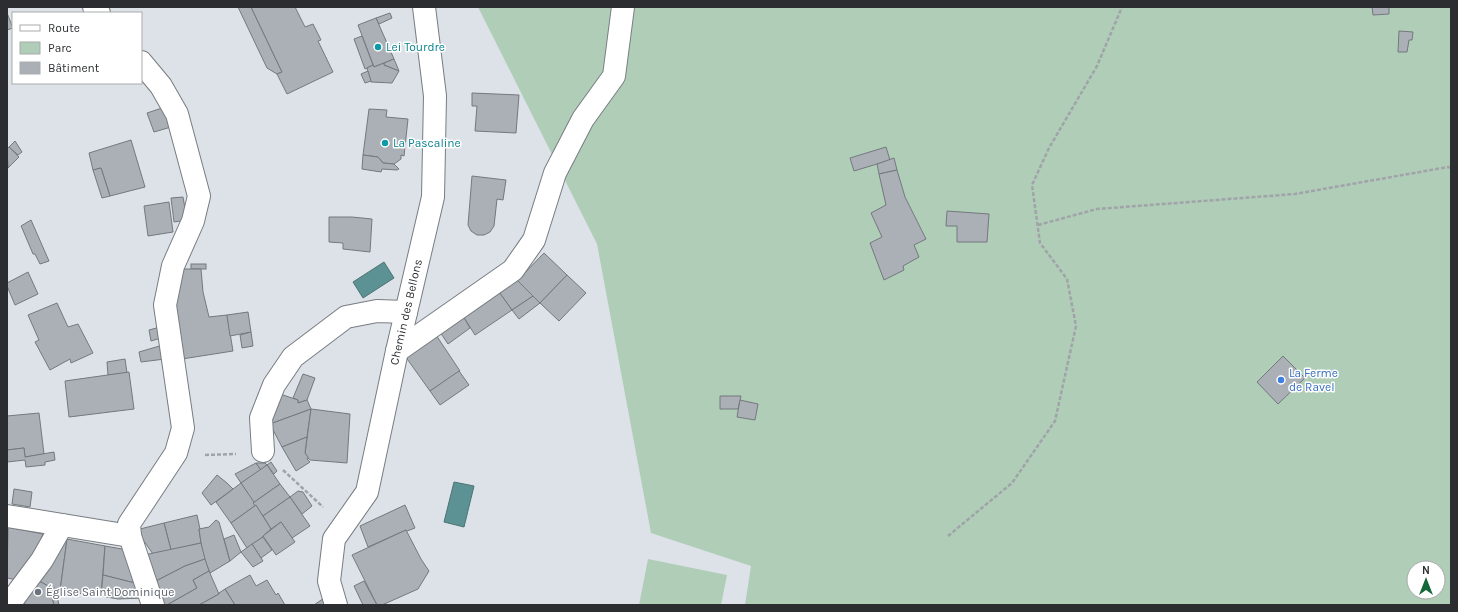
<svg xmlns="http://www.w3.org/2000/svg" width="1458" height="612" font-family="Karla,sans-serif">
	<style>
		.green { fill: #b0cdb8; fill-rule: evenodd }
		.water { fill: #5c9293; stroke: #4d7475 }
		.building { fill: #aab0b5; stroke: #73797d }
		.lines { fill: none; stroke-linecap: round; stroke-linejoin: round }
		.minor-casing { stroke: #787d82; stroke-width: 24 }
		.path { stroke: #a0a4a9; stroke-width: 2.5; stroke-dasharray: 4 2; stroke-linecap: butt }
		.minor { stroke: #fff; stroke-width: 22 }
		.culture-dot { fill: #0f9aa8; stroke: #fff; stroke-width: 1.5 }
		.shop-dot { fill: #3f7fe0; stroke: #fff; stroke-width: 1.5 }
		.worship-dot { fill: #6b7280; stroke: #fff; stroke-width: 1.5 }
		.labels { text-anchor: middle; stroke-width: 3; stroke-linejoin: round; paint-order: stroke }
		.culture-label { font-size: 12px; fill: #0d838f; stroke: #fff; text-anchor: start }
		.street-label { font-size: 12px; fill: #2b2d30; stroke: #fff }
		.shop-label { font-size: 12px; fill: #366cbe; stroke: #fff; text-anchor: start }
		.worship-label { font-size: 12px; fill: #5b616d; stroke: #fff; text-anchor: start }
	</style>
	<rect width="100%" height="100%" fill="#dce2e8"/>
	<g class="green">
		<path d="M 478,7 L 1451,7 L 1451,605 L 745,605 L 751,566 L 651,533 L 597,244 ZM 1414,568 L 1438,568 L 1438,592 L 1414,592 Z"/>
		<polygon points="648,559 727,575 721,605 639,605"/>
	</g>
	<g class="water">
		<polygon points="384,262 394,278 363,298 353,282"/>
		<polygon points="454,482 474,486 464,527 444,522"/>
	</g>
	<g class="building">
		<polygon points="238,7 251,7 282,72 277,74 267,68"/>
		<polygon points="251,7 295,7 305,27 313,24 321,40 318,41 333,72 287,94 277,74 282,72"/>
		<polygon points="1372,7 1389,7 1389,14 1373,15"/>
		<polygon points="7,13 13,28 7,30"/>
		<polygon points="390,13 392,18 379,24 376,18"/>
		<polygon points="376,18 394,59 374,67 358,25"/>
		<polygon points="1399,31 1413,32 1412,40 1409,40 1407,52 1398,52"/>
		<polygon points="362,36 373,65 365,69 354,39"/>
		<polygon points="394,59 399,71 384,65 384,63"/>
		<polygon points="384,63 384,65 399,71 392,83 371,82 367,68 373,65 374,67"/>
		<polygon points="368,71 371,81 365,83 361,74"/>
		<polygon points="472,93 519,95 516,133 475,131 477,106 472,106"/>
		<polygon points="165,107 171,127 154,132 147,113"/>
		<polygon points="369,109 387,110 386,117 408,119 404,156 401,155 401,159 394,164 383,163 378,157 363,155"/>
		<polygon points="131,140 145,187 110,196 101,168 93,170 89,153"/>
		<polygon points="15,141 22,152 18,155 9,147"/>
		<polygon points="9,147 19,157 8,168 7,149"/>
		<polygon points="886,147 890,160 854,171 850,158"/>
		<polygon points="363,155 378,157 383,163 394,164 399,169 397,170 382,169 381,172 362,169"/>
		<polygon points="894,158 897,170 879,174 877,164"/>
		<polygon points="101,168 110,196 102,198 93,170"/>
		<polygon points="897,170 905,197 926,239 914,245 919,257 903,266 904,270 884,280 870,243 882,237 871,213 886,205 879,174"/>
		<polygon points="472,176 506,180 503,200 497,199 494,226 490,232 484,235 477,235 471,231 468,225"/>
		<polygon points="183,197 187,220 174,222 171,198"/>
		<polygon points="169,202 173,232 148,236 144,206"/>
		<polygon points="947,211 989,214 987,242 957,242 957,226 946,226"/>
		<polygon points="329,217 352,217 372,219 370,252 343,249 343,243 329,242"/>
		<polygon points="31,220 49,261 40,264 35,254 33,254 22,228 21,226"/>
		<polygon points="544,253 567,275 540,303 517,281"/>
		<rect x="191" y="264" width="15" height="5"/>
		<polygon points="176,269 201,269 203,292 209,317 227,315 233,351 182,359 177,330 175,293"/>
		<polygon points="28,272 38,294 15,305 7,286 7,283"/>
		<polygon points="567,275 586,293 559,321 540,303"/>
		<polygon points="517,280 533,296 512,310 499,292"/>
		<polygon points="499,292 512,310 475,335 463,316"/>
		<polygon points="533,296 540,303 519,319 512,310"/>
		<polygon points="57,303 68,327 78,324 93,353 71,363 70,359 50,370 35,342 39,340 28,315"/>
		<polygon points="248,312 251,332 230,336 227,315"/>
		<polygon points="463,316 470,328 448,344 440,332"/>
		<polygon points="160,327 161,338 151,341 149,330"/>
		<polygon points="251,332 253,346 242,348 240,335"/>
		<polygon points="436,335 460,371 430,391 405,356"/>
		<polygon points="163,345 165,359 141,362 139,352"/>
		<polygon points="1283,356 1305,378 1278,404 1257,382"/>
		<polygon points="125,359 127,373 108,375 107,362"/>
		<polygon points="459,371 469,385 440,405 430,391"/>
		<polygon points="129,372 134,409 69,417 65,381"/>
		<polygon points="303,374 315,378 307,400 298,403 298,400 293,398"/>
		<polygon points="280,394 298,400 298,403 307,400 311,409 270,424"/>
		<polygon points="720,396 741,396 738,409 720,409"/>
		<polygon points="740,400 758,404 755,420 737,417"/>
		<polygon points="311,409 307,437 282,447 270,424"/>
		<polygon points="311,409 350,414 347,463 310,460 308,458 305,453"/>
		<polygon points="39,413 44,454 25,457 24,448 7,450 7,416"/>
		<polygon points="307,437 305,453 308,457 307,459 310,462 296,471 282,447"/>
		<polygon points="24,448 25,457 54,452 55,460 45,462 45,465 26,467 25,460 7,462 7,450"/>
		<polygon points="271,462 277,471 274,474 267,465"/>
		<polygon points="256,463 261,470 241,483 235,474"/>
		<polygon points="256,463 265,463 267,465 261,470"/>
		<polygon points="267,465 280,484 253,503 241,483"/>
		<polygon points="217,475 227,483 233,489 211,505 202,493"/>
		<polygon points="241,483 256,505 231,523 216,502"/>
		<polygon points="280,484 290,497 263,516 253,503"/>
		<polygon points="14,489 32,492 30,507 12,504"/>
		<polygon points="298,491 303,492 312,506 302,514 290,497"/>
		<polygon points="290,497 310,526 292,538 281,522 271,529 263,516"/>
		<polygon points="256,505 271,529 263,536 263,537 247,548 231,523"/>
		<polygon points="405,505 415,528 407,531 406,530 368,547 360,526"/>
		<polygon points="197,515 200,529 199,529 201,543 171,550 164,523"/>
		<polygon points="216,520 219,522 230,561 210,573 203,556 199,529 209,527"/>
		<polygon points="281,522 295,542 276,555 263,536"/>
		<polygon points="164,523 171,550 153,554 136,530"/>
		<polygon points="8,527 43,534 33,556 18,580 7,578"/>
		<polygon points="406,530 421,559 429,571 418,589 382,605 377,605 352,555"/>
		<polygon points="234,535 241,552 230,561 224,539"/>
		<polygon points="263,537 272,550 261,558 252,544"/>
		<polygon points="67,539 60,591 56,591 55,588 50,589 50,587 41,582 30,584"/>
		<polygon points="67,539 105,546 101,596 60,591"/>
		<polygon points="201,543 205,559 185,566 154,582 144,555"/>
		<polygon points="252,544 263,561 253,567 241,552"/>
		<polygon points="105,546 128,550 139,584 103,575"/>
		<polygon points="205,559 209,571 193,580 197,588 167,605 163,605 154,582 185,566"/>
		<polygon points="209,571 219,594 199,605 167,605 197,588 193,580"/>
		<polygon points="103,575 139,584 144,598 118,599 101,596"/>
		<polygon points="250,575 256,586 267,580 276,595 278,593 285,605 235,605 225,589"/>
		<polygon points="364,581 377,605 363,605 354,586"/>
		<polygon points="41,582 50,587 54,605 25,605 23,594 30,584"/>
		<polygon points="55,588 56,591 59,605 54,605 50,589"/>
		<polygon points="225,589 235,605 199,605 219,594 219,593"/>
		<polygon points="324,598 327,605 314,605"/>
	</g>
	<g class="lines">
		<defs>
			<g id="minor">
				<polyline points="94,7 99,13"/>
				<polyline points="397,351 513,270 534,240 555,173 583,119 614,76 623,7"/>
				<polyline points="263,451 261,418 274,385 293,357 346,317 377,311 406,312"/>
				<polyline points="7,516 130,536 129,524 176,453 183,428 165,305 173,266 193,221 199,196 177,114 161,86 141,62"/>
				<polyline points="130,536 153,605"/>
				<polyline points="7,601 13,599 42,560 62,525"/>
				<polyline points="336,605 329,581 334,539 367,492 397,351 433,197 435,96 424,7"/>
			</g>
		</defs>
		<use href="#minor" class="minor-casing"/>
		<g class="path">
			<polyline points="1038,225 1097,209 1295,194 1448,167 1451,168"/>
			<polyline points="205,455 236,454"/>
			<polyline points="283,470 323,507"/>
			<polyline points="948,536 1012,483 1055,421 1076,326 1067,279 1040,243 1032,185 1049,148 1097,66 1122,7"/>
		</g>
		<use href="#minor" class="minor"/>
	</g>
	<g class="culture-dot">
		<circle cx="378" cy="47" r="4"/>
		<circle cx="385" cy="143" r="4"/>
	</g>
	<circle class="shop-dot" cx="1281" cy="380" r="4"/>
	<circle class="worship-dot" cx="38" cy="592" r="4"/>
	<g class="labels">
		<g class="culture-label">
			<text x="386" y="51">Lei Tourdre</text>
			<text x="393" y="147">La Pascaline</text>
		</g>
		<g class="street-label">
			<text transform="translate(406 312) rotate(-77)" y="4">Chemin des Bellons</text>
		</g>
		<g class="shop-label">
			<text x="1289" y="377">La Ferme<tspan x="1289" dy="14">de Ravel</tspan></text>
		</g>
		<g class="worship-label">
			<text x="46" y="596">Église Saint Dominique</text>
		</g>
	</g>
	<rect width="1458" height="612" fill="none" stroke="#2b2d30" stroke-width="16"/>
	<rect x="12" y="12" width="130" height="72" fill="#ffffff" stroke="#aaabac"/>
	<rect x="20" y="25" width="20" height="6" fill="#ffffff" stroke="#aaabac"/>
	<text x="48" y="32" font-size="12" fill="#2b2d30">Route</text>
	<rect x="20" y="42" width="20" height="12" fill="#b0cdb8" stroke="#aaabac"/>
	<text x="48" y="52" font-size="12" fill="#2b2d30">Parc</text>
	<rect x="20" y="62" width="20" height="12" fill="#aab0b5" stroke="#aaabac"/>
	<text x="48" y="72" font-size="12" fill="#2b2d30">Bâtiment</text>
	<g transform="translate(1426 580)"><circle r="19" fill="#ffffff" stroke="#aaabac"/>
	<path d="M0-3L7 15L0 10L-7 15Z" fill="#136739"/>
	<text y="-6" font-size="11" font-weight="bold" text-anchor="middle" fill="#2b2d30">N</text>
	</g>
</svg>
